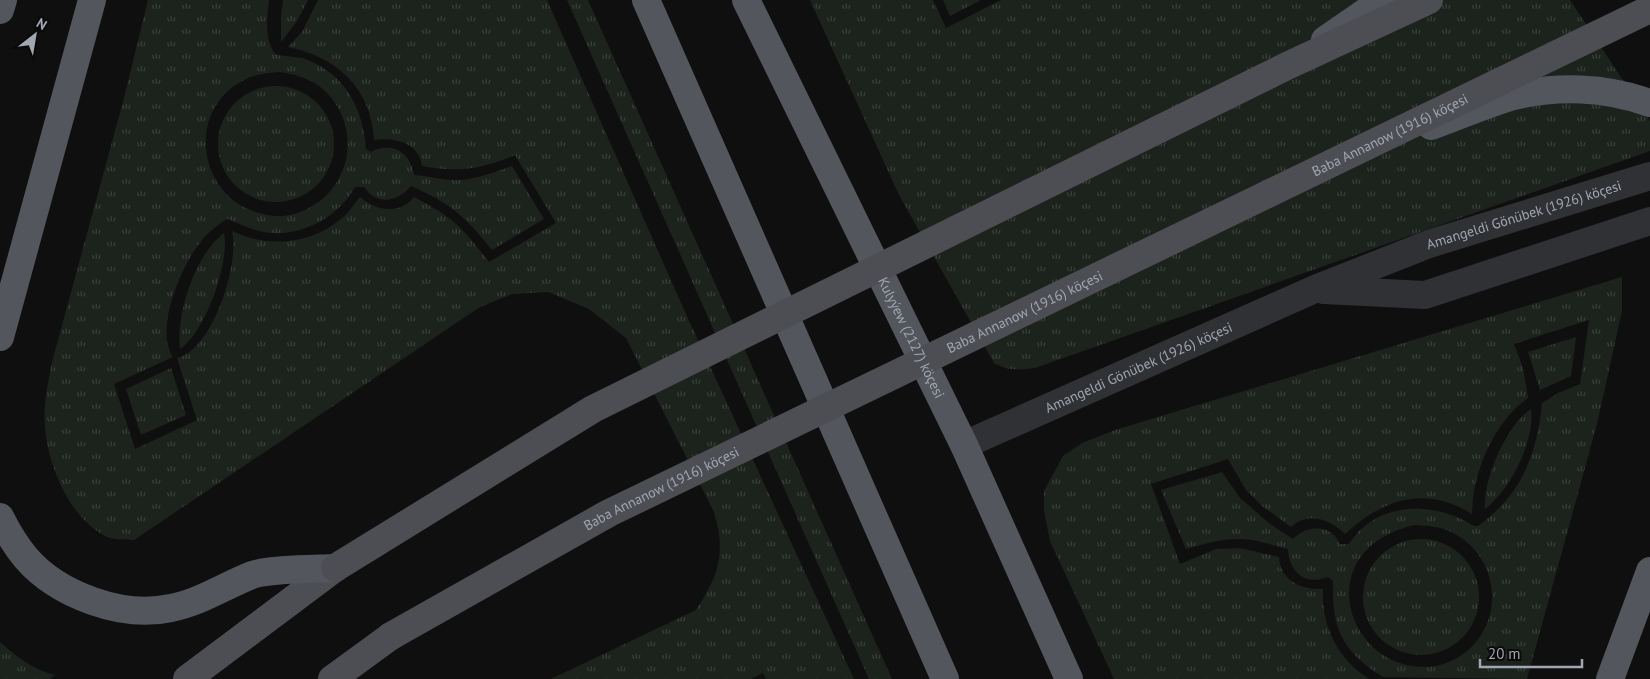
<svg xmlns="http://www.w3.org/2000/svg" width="1650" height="679" font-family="'PT Sans',sans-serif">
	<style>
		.grass { fill: url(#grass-tufts); fill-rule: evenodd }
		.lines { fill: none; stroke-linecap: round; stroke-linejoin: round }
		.tertiary { stroke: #303135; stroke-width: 28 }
		.primary { stroke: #4c4e54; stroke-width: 28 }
		.trunk { stroke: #54565d; stroke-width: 28 }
		.primary-bridge { stroke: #4c4e54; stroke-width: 28 }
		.labels { text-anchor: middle; stroke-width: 5; stroke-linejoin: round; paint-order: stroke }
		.street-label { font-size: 14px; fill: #a0a7b1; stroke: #0a0a0b }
	</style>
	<defs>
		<pattern id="grass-tufts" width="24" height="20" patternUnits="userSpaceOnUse" patternTransform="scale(1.25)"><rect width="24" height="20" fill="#1b231c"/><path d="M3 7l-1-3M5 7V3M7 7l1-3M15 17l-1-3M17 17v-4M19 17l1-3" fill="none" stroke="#39403b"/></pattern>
	</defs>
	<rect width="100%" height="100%" fill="#0f0f10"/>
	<g class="grass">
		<path d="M 148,0 L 269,0 C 267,18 264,38 275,54 C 284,57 295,56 305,59 C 346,74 363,109 366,149 L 371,152 C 392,140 411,153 414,175 C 430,176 445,181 461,180 C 479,178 495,172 512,166 L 544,219 L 492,250 C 466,217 450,203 411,186 C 398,202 377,206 364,187 L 355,187 C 339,216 305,235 272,233 C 256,232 242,225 228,219 L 225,220 C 215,227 206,234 199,244 C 181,267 154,330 173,357 L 114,384 L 135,449 L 197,420 L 177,358 C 213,350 240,263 232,231 C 268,248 311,245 342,218 C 349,213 354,204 360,197 C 375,210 399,216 414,197 C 453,217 463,228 489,262 L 556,223 L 515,155 C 480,169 460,173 422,166 C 419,142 394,137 374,140 C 371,88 337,57 288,47 L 302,32 L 318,0 L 547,0 L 685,312 L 854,679 L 766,679 L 763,673 L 751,679 L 551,679 L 696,610 C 719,575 727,551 713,510 L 626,338 L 589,309 L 548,292 L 512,294 L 480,307 L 134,540 C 126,539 114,540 107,537 C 70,519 48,466 45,427 C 43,405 48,383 52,362 L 124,98 ZM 280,72 C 293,74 305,77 316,84 C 345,103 356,143 341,174 C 332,194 317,206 297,213 C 286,217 274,217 263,214 C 199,201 183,111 244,80 C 255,74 268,73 280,72 Z"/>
		<polygon points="283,0 308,0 297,21 281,42 281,16"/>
		<polygon points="567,0 588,0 892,679 869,679"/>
		<path d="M 810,0 L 933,0 L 946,28 L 1001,0 L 1570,0 L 1650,121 L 1650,151 L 1035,368 C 1019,370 1008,371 994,363 L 899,195 Z"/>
		<polygon points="943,0 981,0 950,16"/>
		<circle cx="276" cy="144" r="58"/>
		<path d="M 224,233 C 230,262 206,331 180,349 C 176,313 195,255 224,233 Z"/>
		<path d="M 1622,277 L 1622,311 L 1597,424 L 1527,679 L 1383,677 C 1341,650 1332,629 1333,581 L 1328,577 C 1305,586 1289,572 1288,549 C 1273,546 1257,539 1241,539 C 1222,538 1204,544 1186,549 L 1161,490 L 1222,472 L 1240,498 L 1270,524 L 1293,539 C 1307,525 1330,523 1340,544 L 1349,544 C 1377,500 1435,501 1474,526 L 1478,526 C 1521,495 1537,455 1542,403 L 1558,393 L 1580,384 L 1589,320 L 1514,344 L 1523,368 L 1528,398 C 1494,421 1472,474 1472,514 C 1425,485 1383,499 1345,534 C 1330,519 1308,511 1291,527 L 1262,506 L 1246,490 L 1228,459 L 1151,484 L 1180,564 L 1216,549 L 1240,548 L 1279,557 C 1280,581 1302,590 1323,589 C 1321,626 1338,659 1369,679 L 1114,679 L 1050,541 L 1044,511 L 1044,491 L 1063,456 L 1082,443 L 1115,430 ZM 1414,525 C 1427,526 1440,526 1451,532 C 1490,550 1504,599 1481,635 C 1471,651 1455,662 1436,666 C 1349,679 1304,551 1414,525 Z"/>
		<polygon points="1576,337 1571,376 1540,390 1528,352"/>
		<polygon points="171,368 186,415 141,435 126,389"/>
		<path d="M 1531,409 C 1535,441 1510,490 1485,509 C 1482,481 1507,424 1531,409 Z"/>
		<circle cx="1421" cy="597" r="58"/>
		<path d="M 0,642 C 16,656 33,670 55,675 L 50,679 L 0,679 Z"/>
	</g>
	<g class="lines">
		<g class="tertiary">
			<polyline points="1324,290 1425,295 1650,221"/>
			<path id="s1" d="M 964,445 L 1315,289 L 1429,244 L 1650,176"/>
		</g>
		<g class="primary">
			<polyline points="187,679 335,568"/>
			<polyline points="332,679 391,636"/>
		</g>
		<g class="trunk">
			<polyline points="646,0 945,679"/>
			<path id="s2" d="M 746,0 L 964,445 L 1069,679"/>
			<polyline points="0,10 3,0"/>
			<polyline points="1325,40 1383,0"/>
			<path d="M 1431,126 C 1457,117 1483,105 1510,97 C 1556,85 1606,87 1650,103"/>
			<polyline points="0,337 92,0"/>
			<path d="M 0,517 C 7,531 16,546 26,558 C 58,595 123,619 171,608 C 201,602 224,586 252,575 C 268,569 315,569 335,568"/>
			<polyline points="1610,679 1650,571"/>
		</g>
		<g class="primary-bridge">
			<polyline points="335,568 593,409 1289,65 1429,0"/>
			<path id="s3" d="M 391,636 L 609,513 L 1650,9"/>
		</g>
	</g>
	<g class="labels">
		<g class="street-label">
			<text dy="5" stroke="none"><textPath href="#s3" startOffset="1118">Baba Annanow (1916) köçesi</textPath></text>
			<text dy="5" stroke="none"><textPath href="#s1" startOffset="606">Amangeldi Gönübek (1926) köçesi</textPath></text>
			<text dy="5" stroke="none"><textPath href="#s3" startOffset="712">Baba Annanow (1916) köçesi</textPath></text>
			<text dy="5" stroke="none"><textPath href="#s2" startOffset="376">Kulyýew (2127) köçesi</textPath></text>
			<text dy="5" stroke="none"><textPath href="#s1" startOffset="191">Amangeldi Gönübek (1926) köçesi</textPath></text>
			<text dy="5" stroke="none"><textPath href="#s3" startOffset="308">Baba Annanow (1916) köçesi</textPath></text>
		</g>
	</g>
	<g transform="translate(35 35) rotate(31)" stroke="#0a0a0b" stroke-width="4" paint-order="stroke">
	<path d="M0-4L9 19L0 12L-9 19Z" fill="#a0a7b1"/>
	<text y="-8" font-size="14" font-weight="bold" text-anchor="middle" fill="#a0a7b1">N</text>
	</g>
	<path d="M1480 659v8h102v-8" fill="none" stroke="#a0a7b1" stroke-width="2.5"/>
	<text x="1488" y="659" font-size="15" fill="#a0a7b1" stroke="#0a0a0b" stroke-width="4" paint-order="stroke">20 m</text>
</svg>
